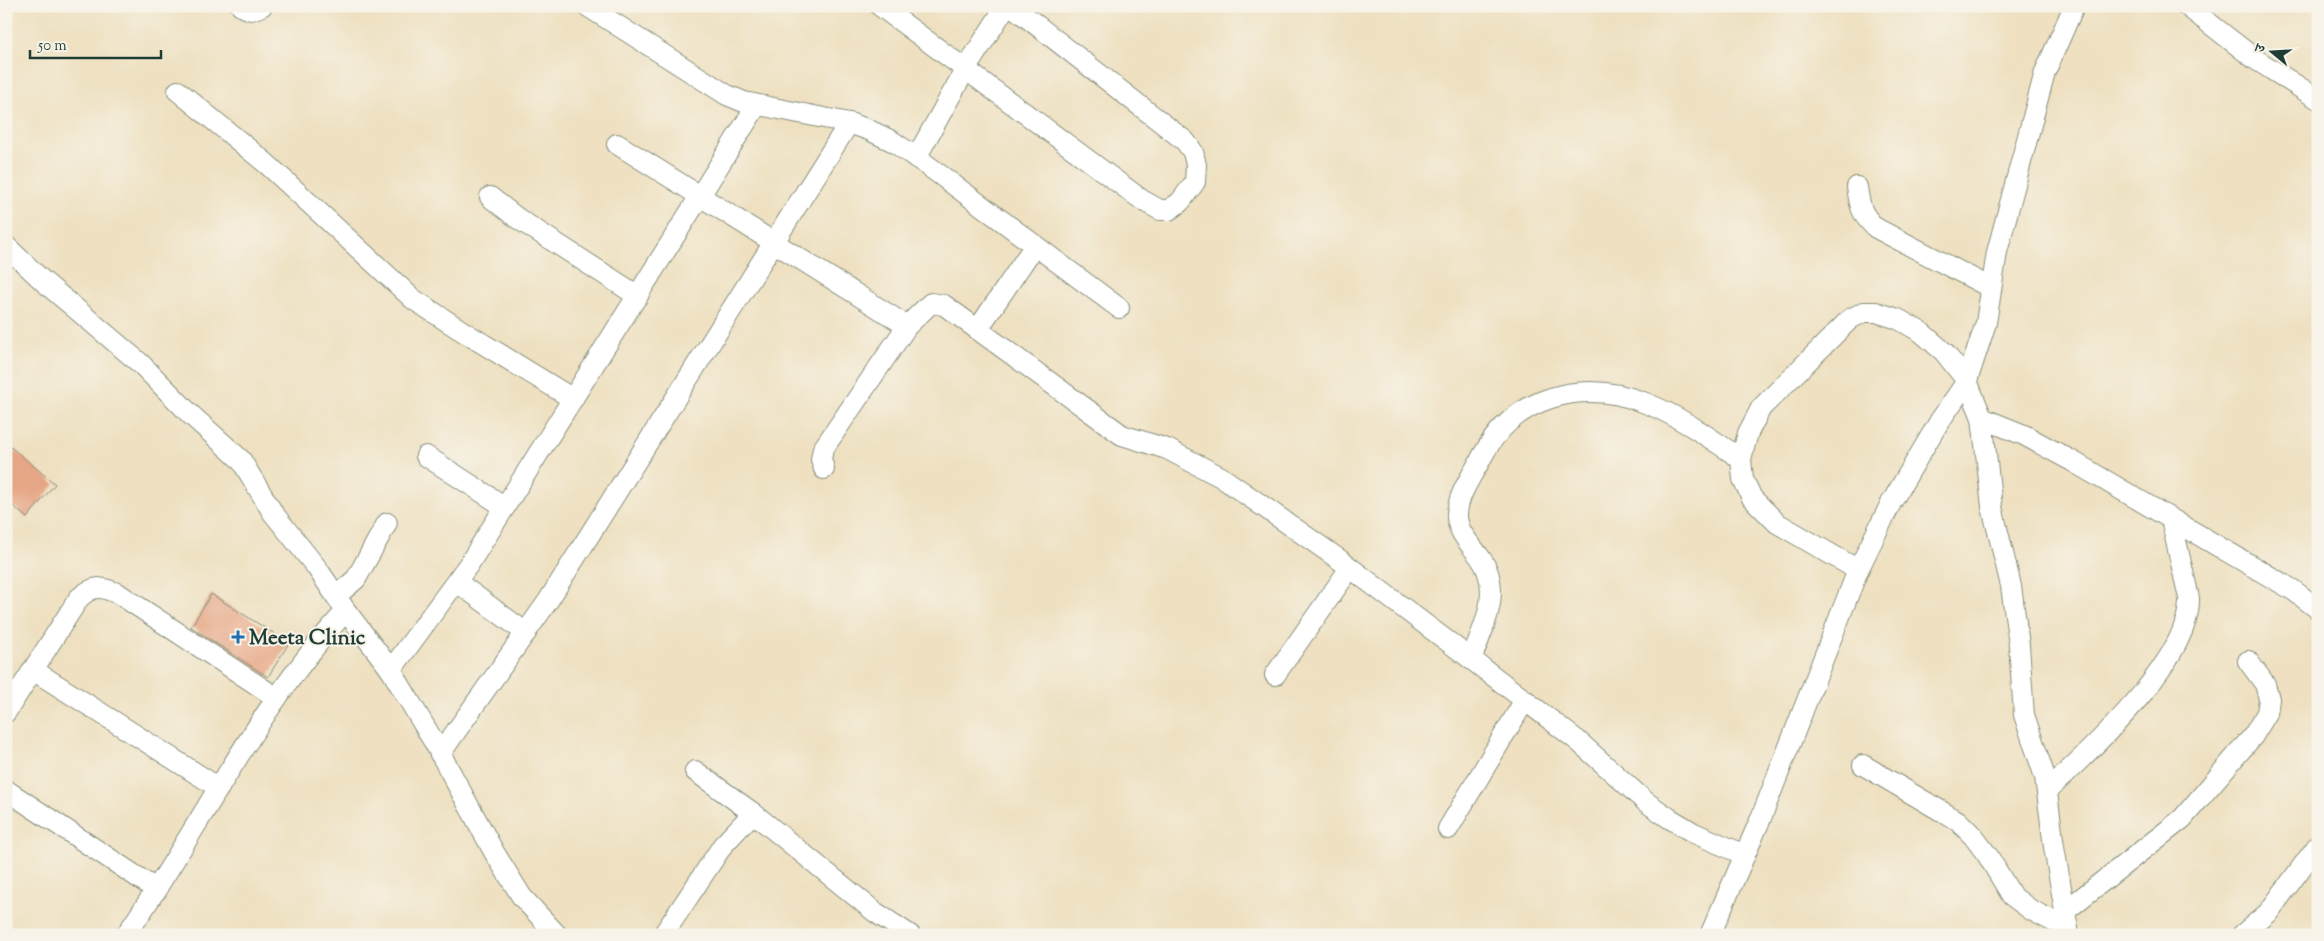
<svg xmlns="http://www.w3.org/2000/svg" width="2324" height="941" font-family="'Sorts Mill Goudy','Noto Serif Devanagari',serif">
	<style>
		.building { fill: #e6a584 }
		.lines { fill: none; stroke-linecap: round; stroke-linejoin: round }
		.minor-casing { stroke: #868e7a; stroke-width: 22 }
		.minor { stroke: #fff; stroke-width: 20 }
		.poi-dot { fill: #1f6fb2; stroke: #f7f3e8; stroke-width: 2 }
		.labels { text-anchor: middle; stroke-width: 4; stroke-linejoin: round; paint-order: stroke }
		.poi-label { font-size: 21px; font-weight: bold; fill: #1f3d34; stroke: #f7f3e8; text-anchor: start }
	</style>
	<rect width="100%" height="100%" fill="#f7f3e8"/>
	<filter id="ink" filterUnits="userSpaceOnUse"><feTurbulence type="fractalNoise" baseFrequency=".02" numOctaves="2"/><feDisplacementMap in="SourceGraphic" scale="10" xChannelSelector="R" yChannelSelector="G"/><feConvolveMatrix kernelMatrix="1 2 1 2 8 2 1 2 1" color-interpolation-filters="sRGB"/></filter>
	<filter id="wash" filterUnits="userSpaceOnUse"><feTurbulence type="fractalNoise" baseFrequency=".0096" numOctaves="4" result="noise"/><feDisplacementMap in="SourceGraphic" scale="20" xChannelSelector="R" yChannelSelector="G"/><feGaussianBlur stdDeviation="1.12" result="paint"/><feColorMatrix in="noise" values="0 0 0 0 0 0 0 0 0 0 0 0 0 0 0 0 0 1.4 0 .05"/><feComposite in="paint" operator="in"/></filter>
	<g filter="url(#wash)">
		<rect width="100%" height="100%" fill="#eee0c0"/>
		<g id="blocks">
			<g class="building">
				<polygon points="6,443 55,484 27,518 6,500"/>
				<polygon points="211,594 289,643 268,677 191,627"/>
			</g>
		</g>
	</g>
	<g filter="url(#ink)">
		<use href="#blocks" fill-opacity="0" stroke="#868e7a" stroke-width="1"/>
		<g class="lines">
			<defs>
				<g id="minor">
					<polyline points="241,6 251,10 262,6"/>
					<polyline points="587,6 727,95 744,102 849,123 869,130 892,141 927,165 1119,308"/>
					<polyline points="880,6 1142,200 1160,210 1169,210 1180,202 1195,182 1196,165 1193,152 1185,141 1012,6"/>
					<polyline points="2187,6 2255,59 2318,99"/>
					<polyline points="178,91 268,165 413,299 459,329 573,399"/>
					<polyline points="617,144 907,326"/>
					<polyline points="916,158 965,70 1006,6"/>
					<path d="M 1857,187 C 1860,207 1861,214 1876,228 L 1991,288"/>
					<polyline points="490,197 517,218 638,296"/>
					<polyline points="6,246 43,281 141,364 190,414 241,460 273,513 317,568 346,611 391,670 434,742 494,852 522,897 557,935"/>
					<polyline points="978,329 1035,245"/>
					<polyline points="1982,418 2024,435 2072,461 2293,590 2318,609"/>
					<polyline points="426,456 505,507"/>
					<polyline points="824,469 821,459 823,449 907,326 931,303 944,305 1122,435 1167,449 1221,477 1340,560 1471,659 1578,741 1646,802 1669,818 1694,833 1745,855"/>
					<polyline points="1858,570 1777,523 1752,498 1743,479 1741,459 1748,433 1761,408 1850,319 1864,312 1876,312 1898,319 1921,332 1944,352 1967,381 1982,418 1992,507 2011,586 2019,645 2024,715 2045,777 2054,847 2069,935"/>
					<polyline points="457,582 526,633"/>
					<polyline points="336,596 356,579 387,523"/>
					<path d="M 1471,659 C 1484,627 1504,588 1479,556 C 1470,544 1456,530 1457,514 C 1458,493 1474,473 1483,455 C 1515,396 1581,379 1643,402 C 1678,415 1710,438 1741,459"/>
					<polyline points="33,670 219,788"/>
					<polyline points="391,670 469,564 757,105"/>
					<polyline points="1275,675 1350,568"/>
					<path d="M 6,712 L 79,598 C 94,585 100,586 119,594 L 277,698"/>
					<polyline points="440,754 548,601 849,123"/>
					<polyline points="1863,765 1958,821 1973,836 1988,856 2012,896 2031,910 2068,929"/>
					<polyline points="695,771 753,813 875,912 910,935"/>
					<polyline points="6,790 157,890"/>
					<path d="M 2047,791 C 2089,751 2192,659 2189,598 L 2171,519"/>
					<polyline points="1448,829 1525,700"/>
					<polyline points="2065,911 2182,819 2253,736 2267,713 2269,699 2265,684 2248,661"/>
					<path d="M 126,935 C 200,828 257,707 346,611"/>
					<polyline points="663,935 723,845 753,813"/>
					<polyline points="1710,935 1761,818 1858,570 1891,503 1939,422 1967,381 1986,323 1997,252 2045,72 2074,6"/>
					<polyline points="2242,935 2268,913 2318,845"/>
				</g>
			</defs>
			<use href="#minor" class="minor-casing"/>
			<use href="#minor" class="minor"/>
		</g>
	</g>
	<path class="poi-dot" d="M235.5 629.5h5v5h5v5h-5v5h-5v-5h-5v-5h5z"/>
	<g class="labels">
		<g class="poi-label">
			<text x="249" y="644">Meeta Clinic</text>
		</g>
	</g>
	<rect width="2324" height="941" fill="none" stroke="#f7f3e8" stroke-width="25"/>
	<g transform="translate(2272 52) rotate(288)" stroke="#f7f3e8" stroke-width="4" paint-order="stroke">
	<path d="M0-4L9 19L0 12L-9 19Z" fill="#1f3d34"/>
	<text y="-8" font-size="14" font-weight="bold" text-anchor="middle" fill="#1f3d34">उ</text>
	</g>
	<path d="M30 50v8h131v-8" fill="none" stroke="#1f3d34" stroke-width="2.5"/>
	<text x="38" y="50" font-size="15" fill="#1f3d34" stroke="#f7f3e8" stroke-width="4" paint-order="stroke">50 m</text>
</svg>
